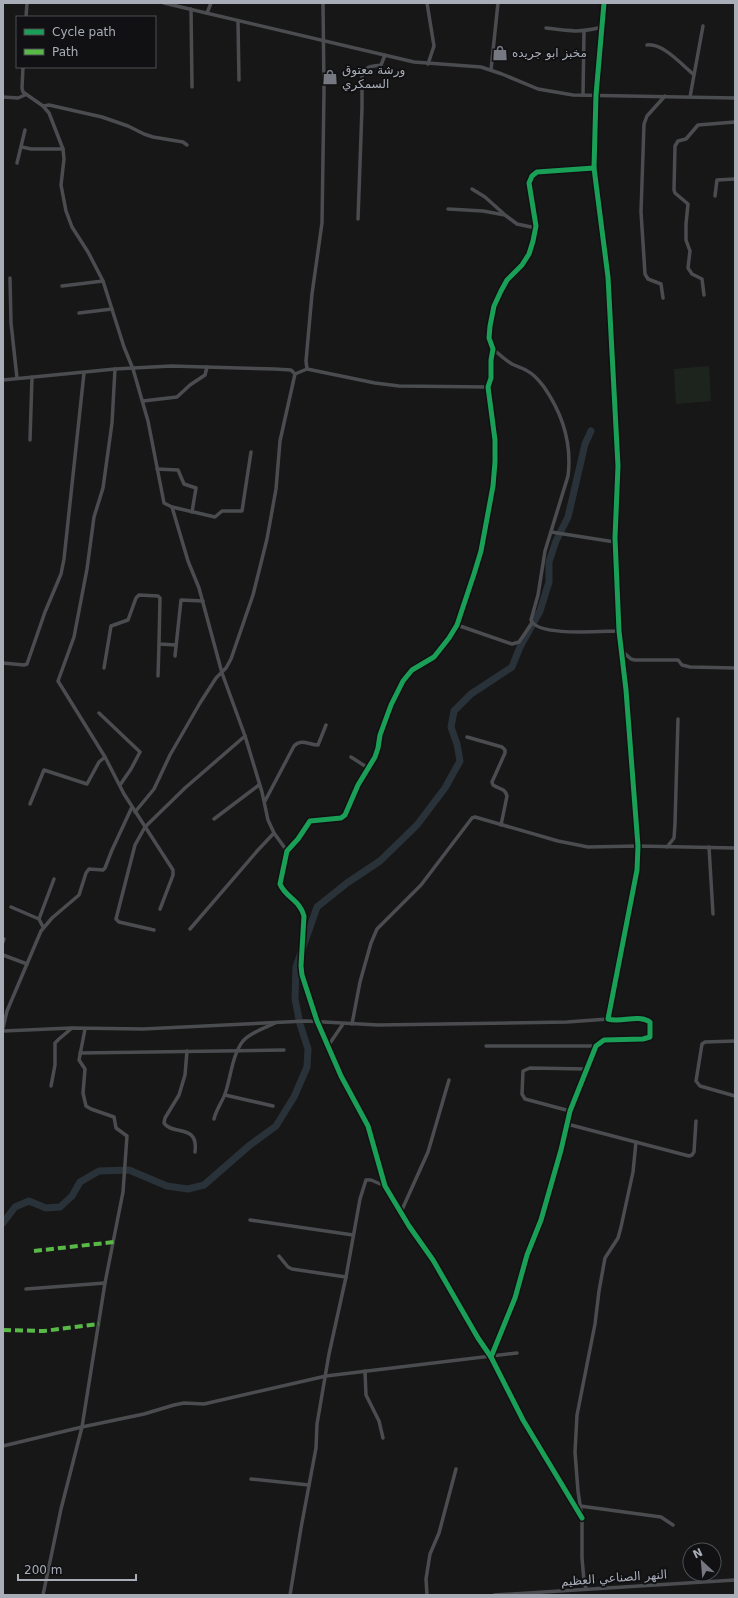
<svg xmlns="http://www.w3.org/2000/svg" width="738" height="1598" font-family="'DejaVu Sans','Noto Naskh Arabic',sans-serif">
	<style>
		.green { fill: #1d241e }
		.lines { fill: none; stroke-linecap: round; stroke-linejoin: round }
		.river { stroke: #2a3239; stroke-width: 7 }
		.minor { stroke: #4b4c50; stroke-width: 3.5 }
		.quiet { stroke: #58b947; stroke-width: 4; stroke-dasharray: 8 4; stroke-linecap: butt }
		.cycleway-casing { stroke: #111113; stroke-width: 8 }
		.cycleway { stroke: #1a9f57; stroke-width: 5 }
		.labels { text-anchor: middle; stroke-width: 4; stroke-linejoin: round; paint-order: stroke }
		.poi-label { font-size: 12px; fill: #a8adb8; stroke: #111113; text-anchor: start }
		.street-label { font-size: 12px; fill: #a8adb8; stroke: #111113 }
	</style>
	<rect width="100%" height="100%" fill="#171717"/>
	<polygon class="green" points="709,366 711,401 676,404 674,369"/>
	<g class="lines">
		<polyline class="river" points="3,1223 15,1207 29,1201 46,1208 60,1207 72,1196 80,1182 99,1171 129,1170 167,1186 188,1189 204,1185 250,1145 276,1126 294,1097 307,1067 308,1049 300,1024 295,999 296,967 317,907 347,883 380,861 417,825 445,788 460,761 457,744 451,727 454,711 471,694 512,667 520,647 540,611 549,582 549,562 556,541 568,517 585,444 591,431"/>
		<g class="minor">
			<polyline points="164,3 414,62 481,67 502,74 538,89 573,95 735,98"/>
			<polyline points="427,3 434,46 428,64"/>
			<polyline points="191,9 192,87"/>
			<polyline points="207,13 211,3"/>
			<polyline points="26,17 27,3"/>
			<polyline points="238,21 239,80"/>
			<path d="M 546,28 C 569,31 579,33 602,27"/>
			<path d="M 647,45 C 663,43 681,64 693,74"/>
			<polyline points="23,67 22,88 23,92 43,106 49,113 63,149 64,159 61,185 66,211 72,227 88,252 103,281 124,347 133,369 148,421 164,503 172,507 188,561 199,588 222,673 245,736 262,792 268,820 274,833 287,851"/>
			<polyline points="491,70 498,3"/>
			<polyline points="583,95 584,31"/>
			<polyline points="3,97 18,98 25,95"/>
			<polyline points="690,97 703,26"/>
			<polyline points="43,106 49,105 102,117 128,126 144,134 153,137 183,142 187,145"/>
			<polyline points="22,147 31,149 63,149"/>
			<polyline points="17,163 25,130"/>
			<polyline points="472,189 485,197 504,214"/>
			<polyline points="715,196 717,180 735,179"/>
			<polyline points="448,209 483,211 505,215 517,224 536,228"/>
			<path d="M 358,219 L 362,108 L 362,77 C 365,65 371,67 381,65 L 385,55"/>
			<polyline points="10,278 11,323 17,378"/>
			<polyline points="62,286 103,281"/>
			<polyline points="704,295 702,279 692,274 688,268 690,251 686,240 686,224 688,204 675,193 674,190 675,146 678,141 686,139 698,125 735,122"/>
			<polyline points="663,298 661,284 648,279 645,274 641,212 644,124 647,116 665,96"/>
			<polyline points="79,313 112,309"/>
			<path d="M 493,349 C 499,354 505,360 512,364 C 518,367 524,368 529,372 C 535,375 540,382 544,387 C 562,413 572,444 568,476 L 545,551 L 538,595 L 531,620 C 537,637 602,631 619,631"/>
			<polyline points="115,369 112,423 103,488 94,517 87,569 74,637 58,681 105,757 124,794 173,870 173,875 160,909"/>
			<polyline points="307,369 375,383 399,386 488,387"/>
			<polyline points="3,380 115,369 171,366 275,369 291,370 295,374"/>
			<polyline points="143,401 177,397 190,385 205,375 207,367"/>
			<polyline points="30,440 32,377"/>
			<polyline points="157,469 178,470 184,484 196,488 192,512"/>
			<polyline points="172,507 215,517 222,511 242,511 251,452"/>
			<polyline points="551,532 615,542"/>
			<polyline points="457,625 512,644 519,642 532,623"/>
			<polyline points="621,650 631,659 635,660 678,660 682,665 690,667 735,668"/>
			<polyline points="175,656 181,600 203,601"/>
			<polyline points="3,663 24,665 27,664 45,612 61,574 64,559 84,373"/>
			<polyline points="104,668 111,626 128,620 136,598 139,595 158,596 160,598 159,644 176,645"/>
			<polyline points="158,676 159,644"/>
			<polyline points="99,713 140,752 131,769 120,785"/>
			<path d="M 467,737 L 502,747 L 505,750 L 505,753 L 492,782 L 493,785 C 499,789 505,788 507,796 L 501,825"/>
			<polyline points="351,757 368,768"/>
			<path d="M 265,801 L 294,746 C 301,738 309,745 318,745 L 326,725"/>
			<polyline points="30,804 44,770 87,784 99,762 105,757"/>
			<polyline points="135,812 154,789 170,755 200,703 216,678 226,668 231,659 253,595 267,539 276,489 280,441 295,374 307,369 306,361 312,294 322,223 324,91 323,3"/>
			<polyline points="214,819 259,785"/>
			<polyline points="667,847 674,838 675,824 678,719"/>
			<polyline points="709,847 713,914"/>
			<polyline points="11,907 39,919"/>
			<polyline points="43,927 39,919 54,879"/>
			<polyline points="190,929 258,850 274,833"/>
			<polyline points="154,930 119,922 116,919 135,845 145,827 185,788 245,736"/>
			<polyline points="3,942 4,939"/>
			<polyline points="3,955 27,964"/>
			<polyline points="352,1024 360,982 371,943 377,929 421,885 472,818 475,817 558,841 588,847 638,846 735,848"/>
			<polyline points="3,1028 7,1011 41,931 52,918 79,895 86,873 89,869 103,870 105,868 112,850 132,807"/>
			<polyline points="3,1031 72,1028 143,1029 306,1021 378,1025 567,1022 608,1019"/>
			<polyline points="735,1041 705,1042 702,1044 696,1081 700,1086 735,1096"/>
			<polyline points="328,1046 343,1024"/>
			<polyline points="486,1046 596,1046"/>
			<path d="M 187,1051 L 185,1075 L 179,1095 L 165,1118 L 164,1123 C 172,1136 199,1123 195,1152"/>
			<polyline points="80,1053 284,1050"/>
			<polyline points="51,1086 55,1065 55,1043 59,1039 72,1028"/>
			<polyline points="225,1095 273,1106"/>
			<polyline points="570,1111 525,1099 522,1094 523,1071 530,1068 587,1069"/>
			<path d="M 214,1119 C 216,1110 222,1102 225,1094 C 231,1077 232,1055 243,1041 C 251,1032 265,1028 275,1023"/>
			<polyline points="567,1124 689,1156 692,1155 694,1152 696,1121"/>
			<polyline points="401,1212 428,1152 449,1080"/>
			<polyline points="250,1220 353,1235"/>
			<polyline points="279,1256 288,1267 292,1269 346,1277"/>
			<polyline points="26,1289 105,1283"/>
			<path d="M 491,1357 L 515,1298 L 527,1255 L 541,1220 L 561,1150 L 570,1111 L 596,1046 L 604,1040 L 643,1039 L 650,1037 L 650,1022 C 638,1014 621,1023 608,1019 L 637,870 L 638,846 L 626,690 L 619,631 L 615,538 L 618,466 L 608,277 L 594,168 L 596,95 L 604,3"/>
			<polyline points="365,1371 366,1395 379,1421 383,1438"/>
			<polyline points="3,1446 82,1427 144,1414 174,1405 184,1403 204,1404 326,1376 517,1353"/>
			<polyline points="251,1479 309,1485"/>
			<polyline points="580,1506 661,1517 673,1525"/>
			<path d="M 582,1518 L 523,1420 L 491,1357 L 478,1338 L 433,1260 L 409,1226 L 385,1186 L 368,1126 L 341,1076 L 317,1021 L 302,975 L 301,966 L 304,916 C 300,900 285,897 280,884 L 287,851 L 298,839 L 310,821 L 341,818 L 345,815 L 358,785 L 375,757 L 378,748 L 380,735 L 391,705 L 403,681 L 412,670 L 434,657 L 449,638 L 457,625 L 474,574 L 481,551 L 493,486 L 495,462 L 495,440 L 488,387 L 491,378 L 491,360 L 493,349 L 489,338 L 490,326 L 494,306 L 501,291 L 507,280 L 522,265 L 529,254 L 533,241 L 536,226 L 529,183 L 532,176 L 537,172 L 594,168"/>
			<polyline points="586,1589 584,1581 582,1558 582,1518 578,1491 575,1452 577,1415 595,1324 599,1291 605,1258 618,1238 621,1227 633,1172 636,1142"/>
			<polyline points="43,1595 61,1509 82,1427 105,1283 123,1192 127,1136 116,1128 114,1117 91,1109 86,1106 83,1093 85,1069 79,1060 85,1029"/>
			<polyline points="290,1595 301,1528 316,1448 317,1424 329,1354 346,1277 360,1199 366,1180 371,1180 385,1186"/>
			<polyline points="427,1595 426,1579 430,1554 439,1533 456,1469"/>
			<polyline points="494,1595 735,1580"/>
		</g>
		<g class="quiet">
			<polyline points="34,1251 114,1242"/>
			<polyline points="3,1330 44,1331 99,1324"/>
		</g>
		<defs>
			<g id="cycleway">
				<path d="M 491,1357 L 515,1298 L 527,1255 L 541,1220 L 561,1150 L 570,1111 L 596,1046 L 604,1040 L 643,1039 L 650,1037 L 650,1022 C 638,1014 621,1023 608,1019 L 637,870 L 638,846 L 626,690 L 619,631 L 615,538 L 618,466 L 608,277 L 594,168 L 596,95 L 604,3"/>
				<path d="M 582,1518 L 523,1420 L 491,1357 L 478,1338 L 433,1260 L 409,1226 L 385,1186 L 368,1126 L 341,1076 L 317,1021 L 302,975 L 301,966 L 304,916 C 300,900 285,897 280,884 L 287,851 L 298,839 L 310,821 L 341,818 L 345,815 L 358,785 L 375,757 L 378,748 L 380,735 L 391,705 L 403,681 L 412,670 L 434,657 L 449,638 L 457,625 L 474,574 L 481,551 L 493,486 L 495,462 L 495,440 L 488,387 L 491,378 L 491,360 L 493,349 L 489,338 L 490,326 L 494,306 L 501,291 L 507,280 L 522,265 L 529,254 L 533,241 L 536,226 L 529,183 L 532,176 L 537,172 L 594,168"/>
			</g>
		</defs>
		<use href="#cycleway" class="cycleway-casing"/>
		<use href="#cycleway" class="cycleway"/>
	</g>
	<defs>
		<symbol id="shop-bare" viewBox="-9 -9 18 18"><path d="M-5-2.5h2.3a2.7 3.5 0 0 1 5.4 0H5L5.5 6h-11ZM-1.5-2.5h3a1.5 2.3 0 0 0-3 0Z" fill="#757880" stroke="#111113" stroke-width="2.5" paint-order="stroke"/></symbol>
	</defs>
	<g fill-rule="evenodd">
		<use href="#shop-bare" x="489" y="42" width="22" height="22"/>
		<use href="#shop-bare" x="319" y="66" width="22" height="22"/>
	</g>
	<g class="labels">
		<g class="poi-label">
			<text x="512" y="57">مخبز ابو جريده</text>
			<text x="342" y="74">ورشة معتوق<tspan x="342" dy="14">السمكري</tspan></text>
		</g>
		<g class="street-label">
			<text transform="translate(614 1578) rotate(-4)" y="4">النهر الصناعي العظيم</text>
		</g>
	</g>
	<rect width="738" height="1598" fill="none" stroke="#a8adb8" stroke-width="8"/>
	<rect x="16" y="16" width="140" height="52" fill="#111113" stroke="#4d4f55"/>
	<rect x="24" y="29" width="20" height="6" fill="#1a9f57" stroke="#4d4f55"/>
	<text x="52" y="36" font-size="12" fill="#a8adb8">Cycle path</text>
	<rect x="24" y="49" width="20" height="6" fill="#58b947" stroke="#4d4f55"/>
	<text x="52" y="56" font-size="12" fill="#a8adb8">Path</text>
	<g transform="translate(702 1562) rotate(334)"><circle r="19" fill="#111113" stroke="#4d4f55"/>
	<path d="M0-3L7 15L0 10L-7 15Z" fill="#757880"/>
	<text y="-6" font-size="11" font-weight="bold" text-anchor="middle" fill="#a8adb8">N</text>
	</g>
	<path d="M18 1574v6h118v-6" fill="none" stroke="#a8adb8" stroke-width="2"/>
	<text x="24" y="1574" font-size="12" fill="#a8adb8" stroke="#111113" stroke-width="3" paint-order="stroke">200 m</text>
</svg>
